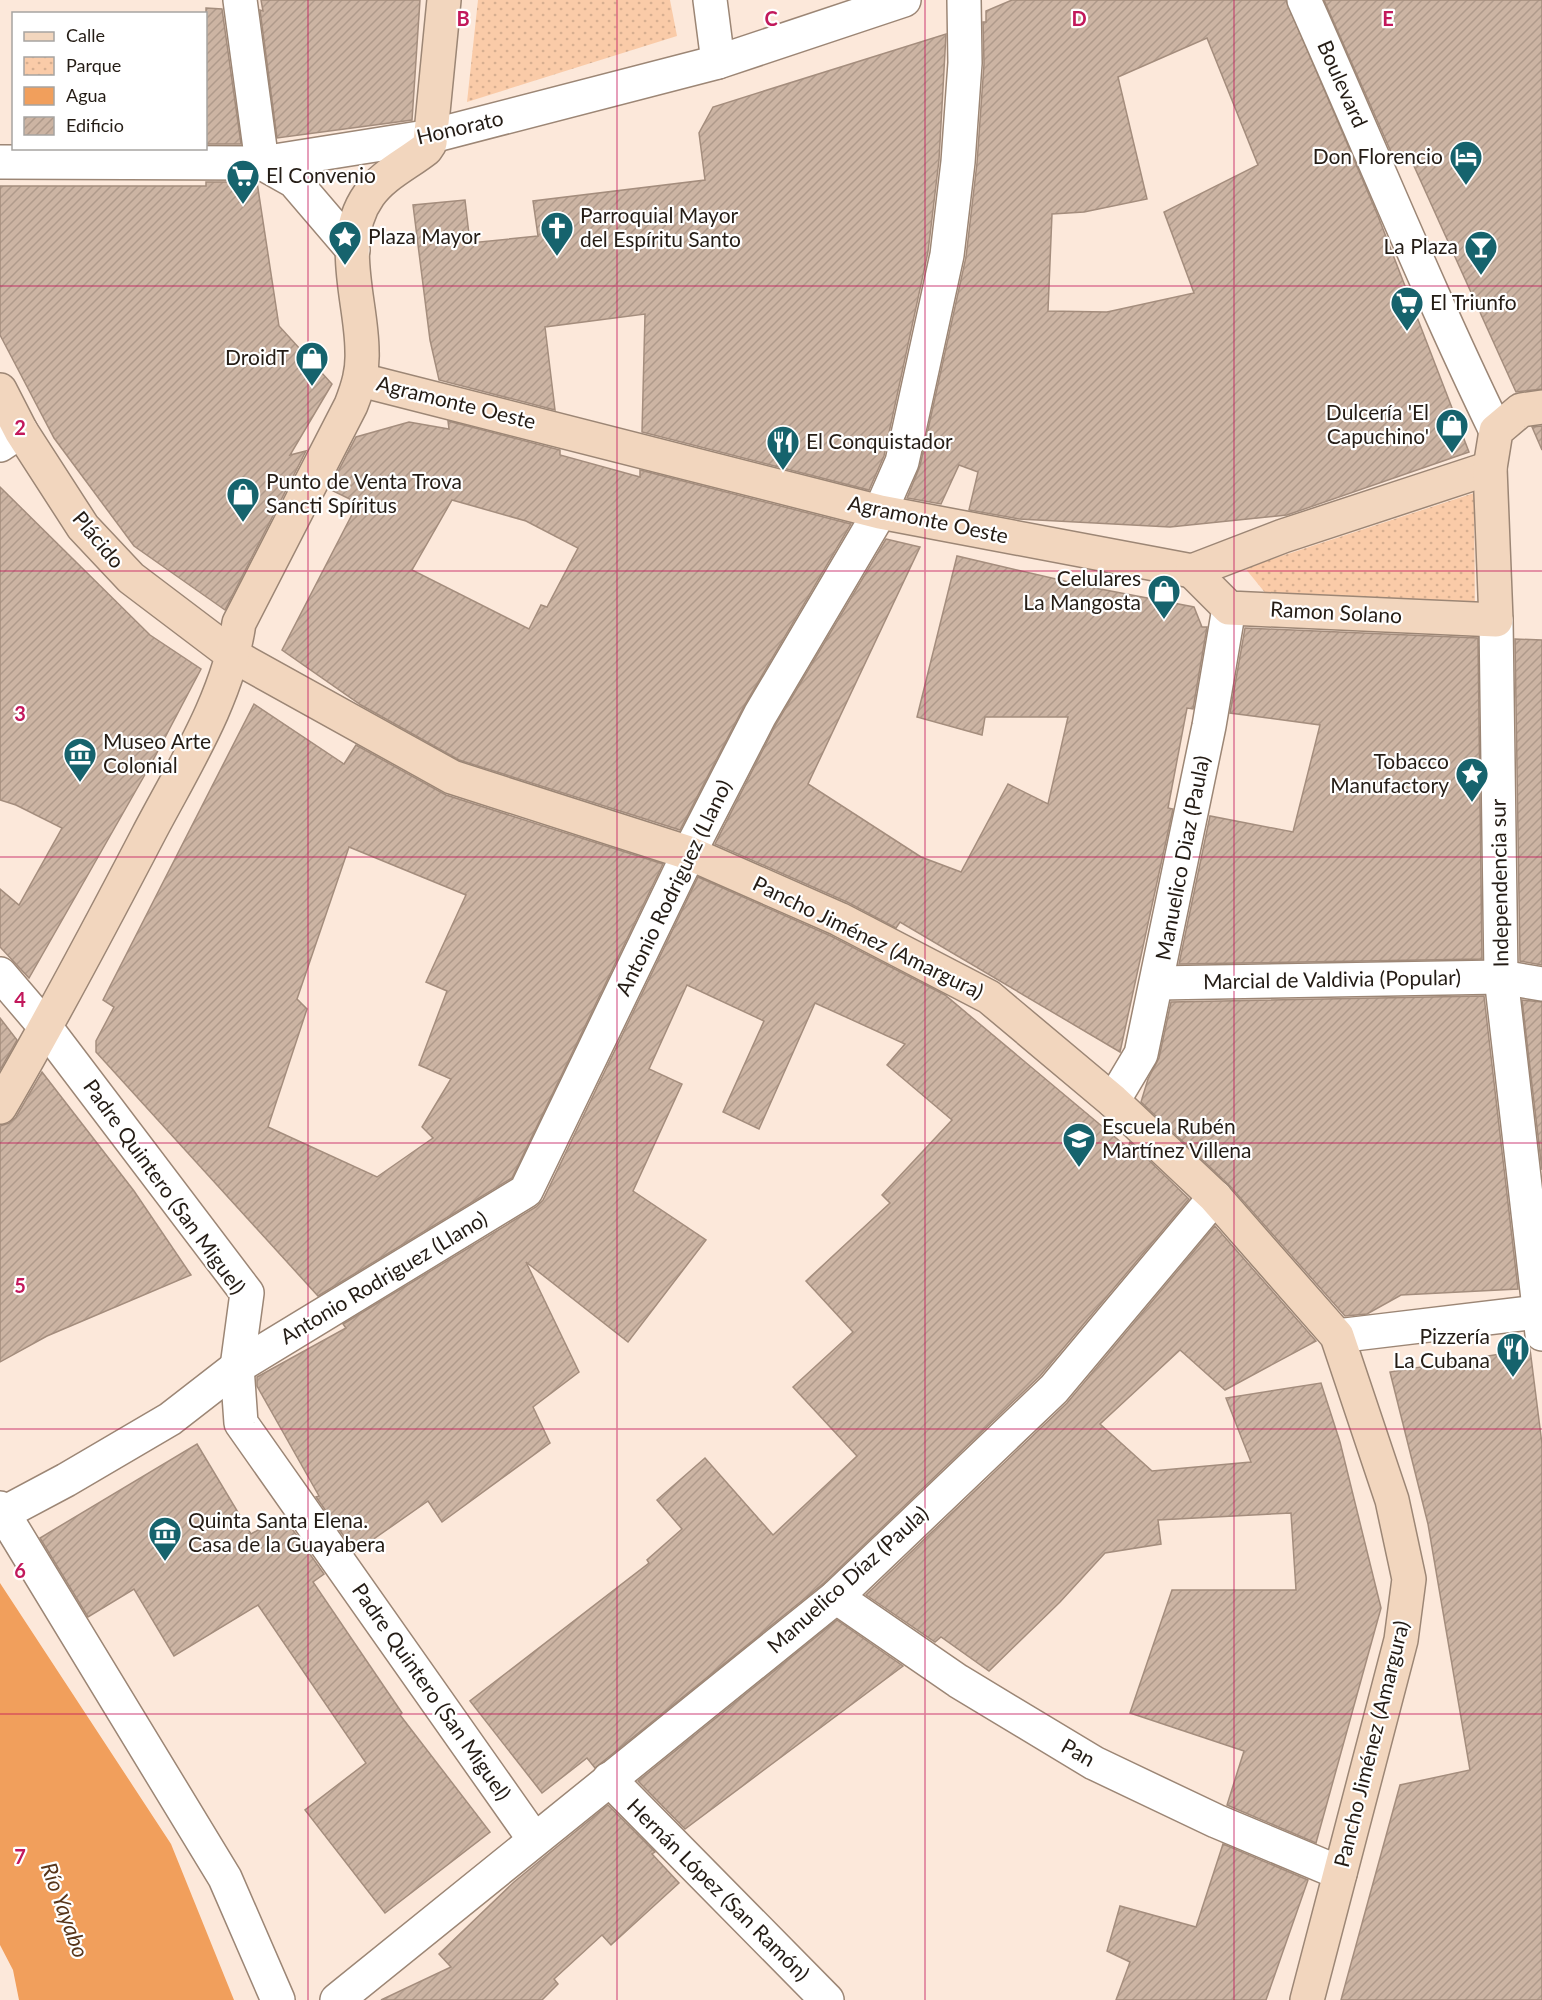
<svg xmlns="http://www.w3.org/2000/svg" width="1542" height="2000" font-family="Lato,sans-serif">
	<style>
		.park { fill: url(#park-dots) }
		.water { fill: #f19f5c }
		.building { fill: url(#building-hatch); stroke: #a48d7d; stroke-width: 1.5; fill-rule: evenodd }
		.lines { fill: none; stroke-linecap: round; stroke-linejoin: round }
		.street-casing { stroke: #9c8675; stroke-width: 36 }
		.secondary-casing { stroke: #9c8675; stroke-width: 36 }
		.street { stroke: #fff; stroke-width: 33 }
		.secondary { stroke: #f2d6be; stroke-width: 33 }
		.grid { fill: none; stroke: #c2185b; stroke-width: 1.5; stroke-opacity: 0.55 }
		.labels { text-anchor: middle; stroke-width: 4.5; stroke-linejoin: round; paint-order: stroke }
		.street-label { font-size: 21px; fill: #241c15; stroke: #fff }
		.poi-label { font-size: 21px; fill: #241c15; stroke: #fff; text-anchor: start }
		.water-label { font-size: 22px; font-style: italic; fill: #57351a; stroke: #fff }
		.grid-label { font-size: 20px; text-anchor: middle; font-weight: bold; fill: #c2185b; stroke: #fff; stroke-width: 4.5; stroke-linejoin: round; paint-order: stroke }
	</style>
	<defs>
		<pattern id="park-dots" width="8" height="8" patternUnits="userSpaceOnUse" patternTransform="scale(1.5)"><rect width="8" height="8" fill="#facba8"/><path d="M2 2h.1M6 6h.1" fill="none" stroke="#d6ae90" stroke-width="1.8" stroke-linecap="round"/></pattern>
		<pattern id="building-hatch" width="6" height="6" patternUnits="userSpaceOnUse" patternTransform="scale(1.5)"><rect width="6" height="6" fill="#ccb4a3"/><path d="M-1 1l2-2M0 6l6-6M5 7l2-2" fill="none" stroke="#af9a8b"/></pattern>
	</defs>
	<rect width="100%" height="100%" fill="#fce8da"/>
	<g class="park">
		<polygon points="478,0 670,0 677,36 467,102"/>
		<polygon points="1474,493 1475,615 1271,600 1245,568"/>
	</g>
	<polygon class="water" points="0,1583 171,1844 234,2000 19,2000 13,1970 0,1945"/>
	<g class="building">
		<polygon points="261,0 420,0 412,120 277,138 260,10 263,11"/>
		<path d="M 1012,0 L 1286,0 L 1378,216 L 1469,452 L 1287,515 L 1170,527 L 1019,519 L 969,510 L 978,472 L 959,465 L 941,504 L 907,498 L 920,466 L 966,257 L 977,163 L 984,64 L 983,22 L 986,22 L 986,11 ZM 1207,38 L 1258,165 L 1164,212 L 1194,293 L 1107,312 L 1048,311 L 1052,214 L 1084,212 L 1147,199 L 1118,77 Z"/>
		<polygon points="1324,0 1542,0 1542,389 1516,392 1409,155 1395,161"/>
		<polygon points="206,8 222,9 241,144 206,144"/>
		<polygon points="946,34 939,160 928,252 884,456 869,490 642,432 645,314 545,327 555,410 439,380 430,340 413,205 465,200 470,243 538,236 533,201 705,180 699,133 713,107"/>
		<polygon points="206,182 257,182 279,326 332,384 290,455 306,451 225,610 134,546 54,438 0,335 0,186 206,186"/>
		<path d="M 448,421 L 560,450 L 560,455 L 640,477 L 640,470 L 851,524 L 744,706 L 680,830 L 459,760 L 361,705 L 282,650 L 358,503 L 329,489 L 356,437 L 409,422 L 449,429 ZM 452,500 L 526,521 L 578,548 L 547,607 L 541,605 L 529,629 L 412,570 Z"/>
		<polygon points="1542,426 1542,450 1532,427"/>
		<polygon points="0,487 150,635 201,669 151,764 29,978 0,947 0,889 19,905 62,828 16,805 0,800"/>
		<polygon points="886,539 920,547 808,784 921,857 961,872 1008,784 1048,804 1068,717 985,717 982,735 917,717 957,556 1095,588 1194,607 1202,627 1207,627 1193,709 1187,708 1168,808 1173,809 1120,1052 900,922 896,928 847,902 715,844 776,724"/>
		<polygon points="1245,628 1478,638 1482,959 1179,964 1210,816 1293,832 1320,725 1230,713"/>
		<polygon points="1515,639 1542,640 1542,965 1520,961"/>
		<path d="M 254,704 L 344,764 L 356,745 L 446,795 L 663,864 L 512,1178 L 318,1296 L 96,1052 L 96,1041 L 114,1007 L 103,1000 ZM 349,847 L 466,895 L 426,982 L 447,991 L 419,1065 L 451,1079 L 422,1127 L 433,1138 L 377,1177 L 268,1127 L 307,1009 L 297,999 Z"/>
		<polygon points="698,877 831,936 945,995 1128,1148 1130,1142 1189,1199 1040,1376 824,1583 595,1768 587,1758 542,1793 470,1701 649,1563 647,1560 682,1529 657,1500 705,1458 773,1535 857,1456 793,1387 853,1332 806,1281 890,1203 882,1195 952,1120 887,1065 905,1044 815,1003 759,1129 723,1112 764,1021 687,985 649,1069 682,1084 633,1191 706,1240 628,1342 526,1262 579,1372 533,1407 550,1443 442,1522 428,1501 355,1552 316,1497 319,1496 257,1386 257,1377 346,1328 343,1324 536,1207 543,1200"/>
		<polygon points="1484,996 1518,1289 1401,1295 1367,1314 1345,1316 1229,1185 1141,1102 1148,1079 1159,1058 1171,1002"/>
		<polygon points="1522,1000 1542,1002 1542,1170"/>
		<polygon points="0,1018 17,1040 0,1070"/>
		<polygon points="42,1072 134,1191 191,1275 47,1336 0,1362 0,1126 9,1123 16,1117"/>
		<polygon points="1215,1226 1316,1341 1225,1390 1180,1350 1100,1424 1152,1471 1251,1462 1226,1398 1321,1383 1340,1442 1381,1608 1316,1843 1227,1805 1244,1751 1130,1713 1172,1590 1296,1590 1291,1513 1158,1520 1161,1544 1105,1553 1060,1602 989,1671 941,1637 935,1642 866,1595 1067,1403"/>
		<polygon points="1530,1349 1542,1444 1542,2000 1341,2000 1400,1785 1470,1770 1428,1524 1390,1372"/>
		<polygon points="197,1444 251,1534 283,1516 324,1574 313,1582 402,1713 400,1715 490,1832 385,1913 305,1810 366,1763 258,1605 174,1656 134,1589 88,1617 40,1538"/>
		<polygon points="837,1620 903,1666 685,1829 638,1781"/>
		<polygon points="608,1805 655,1852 652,1854 679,1883 611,1945 602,1935 554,1979 558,1984 542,2000 381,2000 451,1967 439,1954 514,1882"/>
		<polygon points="1223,1844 1308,1880 1266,2000 1116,2000 1130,1962 1107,1951 1120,1906 1196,1927"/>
	</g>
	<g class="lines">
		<defs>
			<g id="street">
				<polyline points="240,0 262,163 294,181 353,250"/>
				<polyline points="710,0 718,62"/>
				<path d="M 1304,0 C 1368,143 1427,289 1496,431"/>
				<polyline points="0,162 262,163 432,136 718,62 904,0"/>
				<polyline points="0,445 21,431"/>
				<polyline points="1496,620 1501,977 1542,1334"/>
				<polyline points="0,974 46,1028 247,1293 237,1367 241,1423 534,1839"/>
				<polyline points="1158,983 1501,977 1542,984"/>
				<polyline points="1113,1101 1141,1054 1209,726 1229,608"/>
				<polyline points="1337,1336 1538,1312"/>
				<polyline points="0,1508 225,1878 278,2000"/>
				<polyline points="4,1513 66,1480 170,1419 237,1367 526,1191 689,853 760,715 880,512 902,462 947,255 958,162 965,63 964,0"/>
				<polyline points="836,1597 958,1681 1094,1763 1216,1821 1340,1873"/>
				<polyline points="609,1779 827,2000"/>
				<polyline points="337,2000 836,1597 1054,1389 1215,1197"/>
			</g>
			<g id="secondary">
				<polyline points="361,380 880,512 1192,571 1283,536 1490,468"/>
				<polyline points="0,390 21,431 83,527 131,578 234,656 452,777 689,853 839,919 989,997 1113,1101 1215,1197 1337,1336 1392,1500 1409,1579 1401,1640 1307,2000"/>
				<polyline points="1192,571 1229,608 1496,620 1490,468 1496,431 1521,410 1542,407"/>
				<path d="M 0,1107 C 52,1018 100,927 148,835 C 183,768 228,699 239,623 L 351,405 C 358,387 363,371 362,351 C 362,301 336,241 369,195 C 383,175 407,164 426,149 L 430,143 L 444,0"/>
			</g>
		</defs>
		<use href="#street" class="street-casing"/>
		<use href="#secondary" class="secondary-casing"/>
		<use href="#street" class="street"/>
		<use href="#secondary" class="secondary"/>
	</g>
	<path class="grid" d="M 308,0 L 308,2000M 617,0 L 617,2000M 925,0 L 925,2000M 1234,0 L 1234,2000M 0,286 L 1542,286M 0,571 L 1542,571M 0,857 L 1542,857M 0,1143 L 1542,1143M 0,1429 L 1542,1429M 0,1714 L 1542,1714"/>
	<defs>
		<symbol id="hotel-pin" viewBox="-11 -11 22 30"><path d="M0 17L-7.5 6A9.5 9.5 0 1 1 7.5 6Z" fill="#16636d" stroke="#fff"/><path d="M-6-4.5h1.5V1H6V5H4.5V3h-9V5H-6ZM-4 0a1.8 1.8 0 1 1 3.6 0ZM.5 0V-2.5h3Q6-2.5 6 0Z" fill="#fff"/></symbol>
		<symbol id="supermarket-pin" viewBox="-11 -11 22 30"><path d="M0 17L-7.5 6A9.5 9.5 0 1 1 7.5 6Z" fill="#16636d" stroke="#fff"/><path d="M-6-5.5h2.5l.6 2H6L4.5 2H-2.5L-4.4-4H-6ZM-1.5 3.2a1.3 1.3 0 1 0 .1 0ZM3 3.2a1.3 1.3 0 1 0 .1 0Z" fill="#fff"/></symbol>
		<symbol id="church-pin" viewBox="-11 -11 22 30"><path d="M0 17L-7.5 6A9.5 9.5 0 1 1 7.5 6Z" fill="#16636d" stroke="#fff"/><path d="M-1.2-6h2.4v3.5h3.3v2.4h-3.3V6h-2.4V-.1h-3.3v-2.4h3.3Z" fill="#fff"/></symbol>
		<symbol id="sight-pin" viewBox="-11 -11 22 30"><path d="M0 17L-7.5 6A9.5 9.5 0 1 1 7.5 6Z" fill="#16636d" stroke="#fff"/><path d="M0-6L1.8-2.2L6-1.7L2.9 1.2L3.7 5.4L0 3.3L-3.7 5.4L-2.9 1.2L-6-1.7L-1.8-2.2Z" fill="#fff"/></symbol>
		<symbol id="bar-pin" viewBox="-11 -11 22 30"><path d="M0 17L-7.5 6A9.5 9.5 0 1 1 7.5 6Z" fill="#16636d" stroke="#fff"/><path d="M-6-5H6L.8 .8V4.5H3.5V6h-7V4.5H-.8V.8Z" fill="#fff"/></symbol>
		<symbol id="shop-pin" viewBox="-11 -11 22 30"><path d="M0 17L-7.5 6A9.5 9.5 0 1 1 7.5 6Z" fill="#16636d" stroke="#fff"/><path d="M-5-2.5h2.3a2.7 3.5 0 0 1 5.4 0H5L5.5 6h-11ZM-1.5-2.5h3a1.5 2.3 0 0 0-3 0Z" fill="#fff"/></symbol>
		<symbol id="restaurant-pin" viewBox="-11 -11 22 30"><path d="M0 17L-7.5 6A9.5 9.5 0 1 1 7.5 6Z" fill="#16636d" stroke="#fff"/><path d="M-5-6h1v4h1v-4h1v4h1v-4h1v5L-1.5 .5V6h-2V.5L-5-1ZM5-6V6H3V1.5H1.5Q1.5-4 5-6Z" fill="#fff"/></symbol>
		<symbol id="museum-pin" viewBox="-11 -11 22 30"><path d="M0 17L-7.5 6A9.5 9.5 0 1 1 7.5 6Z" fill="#16636d" stroke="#fff"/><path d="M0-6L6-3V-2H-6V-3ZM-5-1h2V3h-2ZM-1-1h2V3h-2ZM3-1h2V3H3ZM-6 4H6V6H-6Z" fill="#fff"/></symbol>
		<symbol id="school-pin" viewBox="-11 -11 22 30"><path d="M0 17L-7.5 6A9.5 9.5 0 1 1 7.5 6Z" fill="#16636d" stroke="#fff"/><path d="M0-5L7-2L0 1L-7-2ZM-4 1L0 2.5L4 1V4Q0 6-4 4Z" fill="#fff"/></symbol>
	</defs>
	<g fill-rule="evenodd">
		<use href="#hotel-pin" x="1447" y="138" width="38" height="52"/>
		<use href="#supermarket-pin" x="224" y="157" width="38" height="52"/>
		<use href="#church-pin" x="538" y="209" width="38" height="52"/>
		<use href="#sight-pin" x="326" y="218" width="38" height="52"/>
		<use href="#bar-pin" x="1462" y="228" width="38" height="52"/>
		<use href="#supermarket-pin" x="1388" y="284" width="38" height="52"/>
		<use href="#shop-pin" x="293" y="339" width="38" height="52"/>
		<use href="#shop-pin" x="1433" y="406" width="38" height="52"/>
		<use href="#restaurant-pin" x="764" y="423" width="38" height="52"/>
		<use href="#shop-pin" x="224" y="475" width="38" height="52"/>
		<use href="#shop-pin" x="1145" y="572" width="38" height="52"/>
		<use href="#museum-pin" x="61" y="735" width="38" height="52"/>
		<use href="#sight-pin" x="1453" y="755" width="38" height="52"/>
		<use href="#school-pin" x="1060" y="1120" width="38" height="52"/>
		<use href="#restaurant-pin" x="1494" y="1330" width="38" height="52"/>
		<use href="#museum-pin" x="146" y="1514" width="38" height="52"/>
	</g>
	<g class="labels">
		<g class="street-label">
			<text transform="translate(1342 84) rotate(66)" y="7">Boulevard</text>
			<text transform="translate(460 128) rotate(-13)" y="7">Honorato</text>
			<text transform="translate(456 403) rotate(14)" y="7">Agramonte Oeste</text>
			<text transform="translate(928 520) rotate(12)" y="7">Agramonte Oeste</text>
			<text transform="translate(98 540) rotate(50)" y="7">Plácido</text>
			<text transform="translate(1336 613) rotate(3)" y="7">Ramon Solano</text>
			<text transform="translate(1183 858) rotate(-79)" y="7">Manuelico Diaz (Paula)</text>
			<text transform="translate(1500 883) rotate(-91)" y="7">Independencia sur</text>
			<text transform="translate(674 888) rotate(-64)" y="7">Antonio Rodriguez (Llano)</text>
			<text transform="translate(868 938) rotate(26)" y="7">Pancho Jiménez (Amargura)</text>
			<text transform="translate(1332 980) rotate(-1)" y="7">Marcial de Valdivia (Popular)</text>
			<text transform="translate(164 1187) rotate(54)" y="7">Padre Quintero (San Miguel)</text>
			<text transform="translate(384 1278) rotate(-31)" y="7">Antonio Rodriguez (Llano)</text>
			<text transform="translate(848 1580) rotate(-42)" y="7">Manuelico Díaz (Paula)</text>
			<text transform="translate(431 1692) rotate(55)" y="7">Padre Quintero (San Miguel)</text>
			<text transform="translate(1372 1744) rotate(-76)" y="7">Pancho Jiménez (Amargura)</text>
			<text transform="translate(1078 1753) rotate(30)" y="7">Pan</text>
			<text transform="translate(718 1890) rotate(45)" y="7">Hernán López (San Ramón)</text>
		</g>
		<g class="poi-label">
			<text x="1443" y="164" text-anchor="end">Don Florencio</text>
			<text x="266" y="183">El Convenio</text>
			<text x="580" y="223">Parroquial Mayor<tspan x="580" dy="24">del Espíritu Santo</tspan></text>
			<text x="368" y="244">Plaza Mayor</text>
			<text x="1458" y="254" text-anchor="end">La Plaza</text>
			<text x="1430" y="310">El Triunfo</text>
			<text x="289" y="365" text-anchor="end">DroidT</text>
			<text x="1429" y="420" text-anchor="end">Dulcería 'El<tspan x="1429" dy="24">Capuchino'</tspan></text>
			<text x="806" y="449">El Conquistador</text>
			<text x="266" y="489">Punto de Venta Trova<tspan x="266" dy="24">Sancti Spíritus</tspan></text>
			<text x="1141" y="586" text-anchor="end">Celulares<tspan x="1141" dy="24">La Mangosta</tspan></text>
			<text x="103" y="749">Museo Arte<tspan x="103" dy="24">Colonial</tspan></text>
			<text x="1449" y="769" text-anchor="end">Tobacco<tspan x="1449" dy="24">Manufactory</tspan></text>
			<text x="1102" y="1134">Escuela Rubén<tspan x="1102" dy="24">Martínez Villena</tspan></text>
			<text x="1490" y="1344" text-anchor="end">Pizzería<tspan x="1490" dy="24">La Cubana</tspan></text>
			<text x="188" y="1528">Quinta Santa Elena.<tspan x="188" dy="24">Casa de la Guayabera</tspan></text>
		</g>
		<g class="water-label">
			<text transform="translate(65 1910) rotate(70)" y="8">Río Yayabo</text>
		</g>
	</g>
	<g class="grid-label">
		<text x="463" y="26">B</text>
		<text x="771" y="26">C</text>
		<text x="1079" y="26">D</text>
		<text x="1388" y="26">E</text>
		<text x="20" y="435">2</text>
		<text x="20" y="721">3</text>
		<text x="20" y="1007">4</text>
		<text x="20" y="1293">5</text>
		<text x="20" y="1578">6</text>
		<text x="20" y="1864">7</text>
	</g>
	<rect x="12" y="12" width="195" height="138" fill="#ffffff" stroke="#a7a4a1" stroke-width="1.5"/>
	<rect x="24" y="32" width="30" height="9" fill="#f2d6be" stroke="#a7a4a1" stroke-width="1.5"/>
	<text x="66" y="42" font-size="18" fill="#241c15">Calle</text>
	<rect x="24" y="57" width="30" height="18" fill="url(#park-dots)" stroke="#a7a4a1" stroke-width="1.5"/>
	<text x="66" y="72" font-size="18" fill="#241c15">Parque</text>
	<rect x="24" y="87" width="30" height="18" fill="#f19f5c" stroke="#a7a4a1" stroke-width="1.5"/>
	<text x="66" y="102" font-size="18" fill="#241c15">Agua</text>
	<rect x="24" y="117" width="30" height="18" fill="url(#building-hatch)" stroke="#a7a4a1" stroke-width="1.5"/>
	<text x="66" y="132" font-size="18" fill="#241c15">Edificio</text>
</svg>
